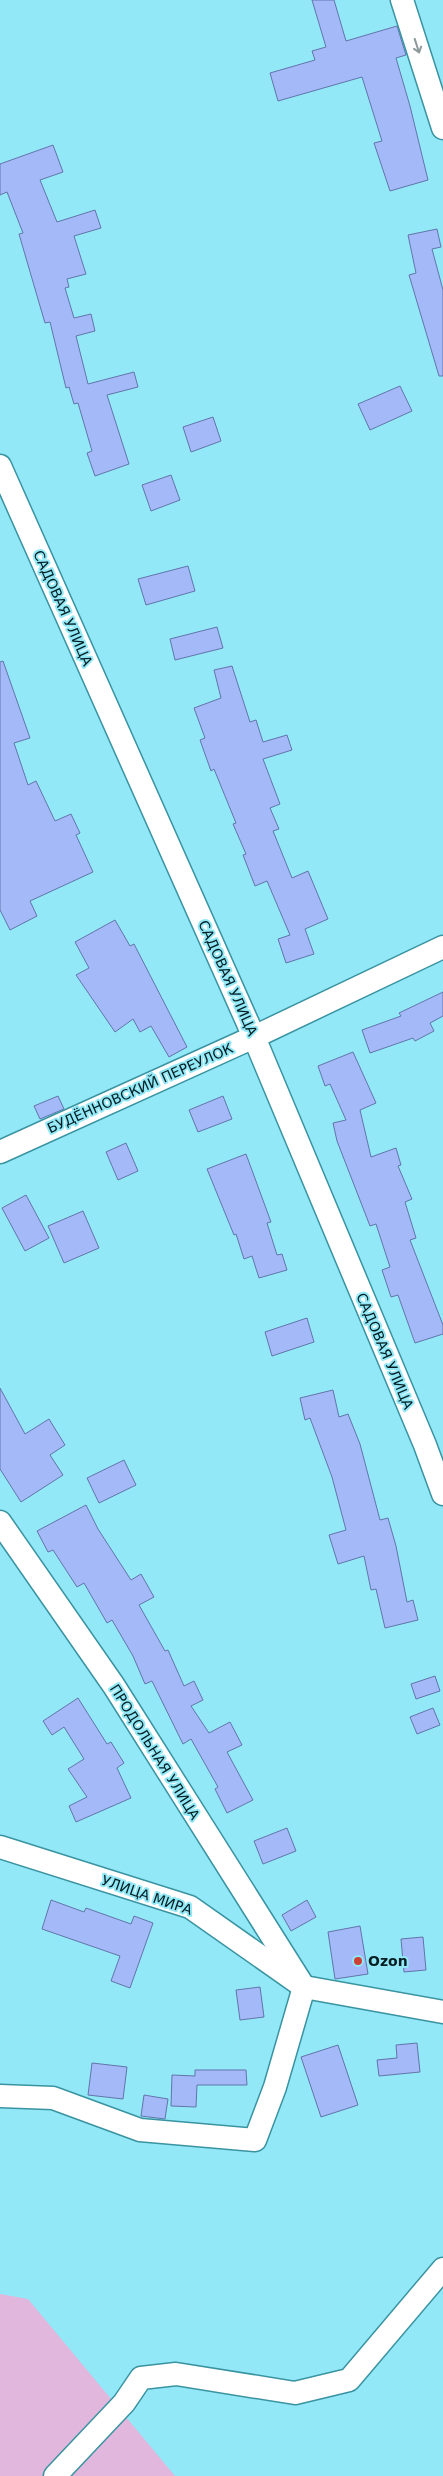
<svg xmlns="http://www.w3.org/2000/svg" width="443" height="2476" font-family="'DejaVu Sans',sans-serif">
	<style>
		.green { fill: #e1b7de }
		.building { fill: #a3b9f8; stroke: #6275aa }
		.lines { fill: none; stroke-linecap: round; stroke-linejoin: round }
		.street-casing { stroke: #3a93a1; stroke-width: 25 }
		.street { stroke: #fff; stroke-width: 22 }
		.oneway { stroke: #8d999b }
		.poi-dot { fill: #ce4033; stroke: #92e8f6; stroke-width: 2 }
		.labels { text-anchor: middle; stroke-width: 4; stroke-linejoin: round; paint-order: stroke }
		.street-label { font-size: 14px; fill: #021d21; stroke: #92e8f6 }
		.poi-label { font-size: 14px; font-weight: bold; fill: #021d21; stroke: #92e8f6; text-anchor: start }
	</style>
	<rect width="100%" height="100%" fill="#92e8f6"/>
	<polygon class="green" points="0,2294 28,2299 175,2476 0,2476"/>
	<g class="building">
		<polygon points="312,0 334,0 346,41 397,26 406,55 396,58 410,106 428,180 390,191 374,143 382,141 362,77 278,101 270,73 315,60 312,51 326,47"/>
		<polygon points="53,145 63,172 40,180 57,222 95,210 101,228 74,236 86,274 67,279 69,287 65,288 74,318 91,314 95,331 76,336 88,384 134,372 138,387 107,395 129,464 95,476 87,453 92,451 78,403 74,404 69,387 66,388 50,322 45,323 40,306 19,234 23,233 7,192 0,195 0,164"/>
		<polygon points="437,229 441,247 432,249 443,290 443,376 439,376 409,275 416,273 408,235"/>
		<polygon points="400,386 412,411 370,430 358,404"/>
		<polygon points="213,417 221,441 191,452 183,427"/>
		<polygon points="171,475 180,500 151,511 142,485"/>
		<polygon points="188,566 195,591 146,605 138,579"/>
		<polygon points="217,627 223,648 175,660 170,639"/>
		<polygon points="3,661 30,738 14,743 28,785 36,781 55,821 71,814 80,833 76,835 93,872 30,901 37,916 10,930 0,910 0,662"/>
		<polygon points="232,666 250,722 256,720 263,742 287,735 292,750 263,759 280,804 270,808 279,829 273,831 292,878 308,871 328,919 305,929 314,954 286,963 278,939 290,935 267,881 255,886 243,855 246,854 233,824 236,823 214,769 211,771 200,740 205,738 194,708 221,698 214,670"/>
		<polygon points="115,920 130,946 134,944 187,1047 169,1057 151,1026 140,1032 133,1019 115,1032 76,975 89,968 75,942"/>
		<polygon points="443,992 443,1016 430,1023 434,1031 415,1041 413,1038 370,1053 362,1030 401,1016 399,1013"/>
		<polygon points="353,1052 376,1103 360,1110 371,1157 396,1148 401,1165 398,1166 412,1199 405,1202 416,1238 410,1240 443,1325 443,1334 415,1343 398,1295 391,1297 382,1270 390,1267 376,1224 370,1226 337,1141 333,1123 346,1120 330,1084 325,1086 318,1066"/>
		<polygon points="58,1096 64,1109 40,1119 34,1106"/>
		<polygon points="223,1096 232,1119 198,1132 189,1110"/>
		<polygon points="126,1143 138,1171 118,1180 106,1152"/>
		<polygon points="246,1154 271,1222 267,1223 277,1255 282,1254 287,1270 259,1278 252,1256 244,1259 236,1234 234,1235 207,1169"/>
		<polygon points="26,1195 49,1238 25,1251 2,1208"/>
		<polygon points="83,1211 99,1248 64,1263 48,1226"/>
		<polygon points="307,1318 314,1342 272,1356 265,1332"/>
		<polygon points="0,1388 25,1434 49,1419 65,1445 50,1455 63,1475 21,1502 0,1469"/>
		<polygon points="333,1390 339,1417 348,1414 360,1444 380,1520 388,1518 396,1546 407,1602 413,1600 418,1620 385,1628 376,1589 371,1590 364,1556 338,1564 329,1535 346,1530 332,1477 310,1418 305,1420 300,1398"/>
		<polygon points="124,1460 136,1485 99,1503 87,1478"/>
		<polygon points="86,1505 98,1529 131,1580 141,1574 154,1597 139,1605 165,1651 168,1650 184,1686 194,1681 203,1700 191,1706 209,1733 230,1722 242,1745 227,1752 253,1800 227,1813 215,1789 218,1787 191,1739 183,1744 152,1681 145,1684 133,1656 112,1620 107,1623 84,1583 77,1587 53,1550 48,1552 37,1531"/>
		<polygon points="435,1676 440,1691 416,1699 411,1684"/>
		<polygon points="78,1698 107,1744 111,1742 124,1763 117,1768 131,1798 76,1822 69,1806 87,1797 68,1769 84,1759 64,1727 52,1735 43,1721"/>
		<polygon points="433,1708 440,1725 417,1734 410,1717"/>
		<polygon points="287,1828 296,1851 263,1864 254,1841"/>
		<polygon points="51,1900 84,1912 86,1908 131,1924 134,1916 153,1923 130,1988 111,1981 120,1956 42,1929"/>
		<polygon points="307,1900 316,1917 291,1931 282,1915"/>
		<polygon points="360,1926 368,1974 335,1979 328,1932"/>
		<polygon points="423,1937 426,1970 404,1972 401,1939"/>
		<polygon points="260,1987 264,2017 240,2020 236,1990"/>
		<polygon points="417,2043 420,2072 379,2076 377,2060 397,2058 396,2045"/>
		<polygon points="338,2045 358,2105 321,2117 301,2057"/>
		<polygon points="92,2063 127,2067 123,2099 88,2095"/>
		<polygon points="195,2070 246,2070 247,2085 197,2085 196,2107 171,2106 172,2075 195,2076"/>
		<polygon points="144,2095 168,2099 165,2119 141,2116"/>
	</g>
	<g class="lines">
		<defs>
			<g id="street">
				<polyline points="402,0 443,128"/>
				<polyline points="0,466 254,1037 425,1445 443,1494"/>
				<polyline points="0,1152 254,1037 443,947"/>
				<polyline points="0,1522 114,1686 304,1987"/>
				<polyline points="0,1847 190,1907 304,1987 443,2012"/>
				<polyline points="0,2096 53,2098 140,2130 255,2140 275,2087 304,1987"/>
				<polyline points="55,2476 124,2403 141,2378 176,2374 295,2393 349,2380 443,2269"/>
			</g>
		</defs>
		<use href="#street" class="street-casing"/>
		<use href="#street" class="street"/>
	</g>
	<defs><path id="oneway-shaft" d="M-6 0H5M1.5-3L5.5 0L1.5 3" fill="none" stroke-width="1.6" stroke-linecap="round" stroke-linejoin="round" transform="scale(1.25)"/></defs>
	<use class="oneway" href="#oneway-shaft" transform="translate(417 46) rotate(72)"/>
	<circle class="poi-dot" cx="358" cy="1961" r="5"/>
	<g class="labels">
		<g class="street-label">
			<text transform="translate(63 608) rotate(66)" y="5">САДОВАЯ УЛИЦА</text>
			<text transform="translate(228 978) rotate(66)" y="5">САДОВАЯ УЛИЦА</text>
			<text transform="translate(140 1088) rotate(-24)" y="5">БУДЁННОВСКИЙ ПЕРЕУЛОК</text>
			<text transform="translate(385 1351) rotate(67)" y="5">САДОВАЯ УЛИЦА</text>
			<text transform="translate(155 1752) rotate(58)" y="5">ПРОДОЛЬНАЯ УЛИЦА</text>
			<text transform="translate(147 1895) rotate(19)" y="5">УЛИЦА МИРА</text>
		</g>
		<g class="poi-label">
			<text x="368" y="1966">Ozon</text>
		</g>
	</g>
</svg>
